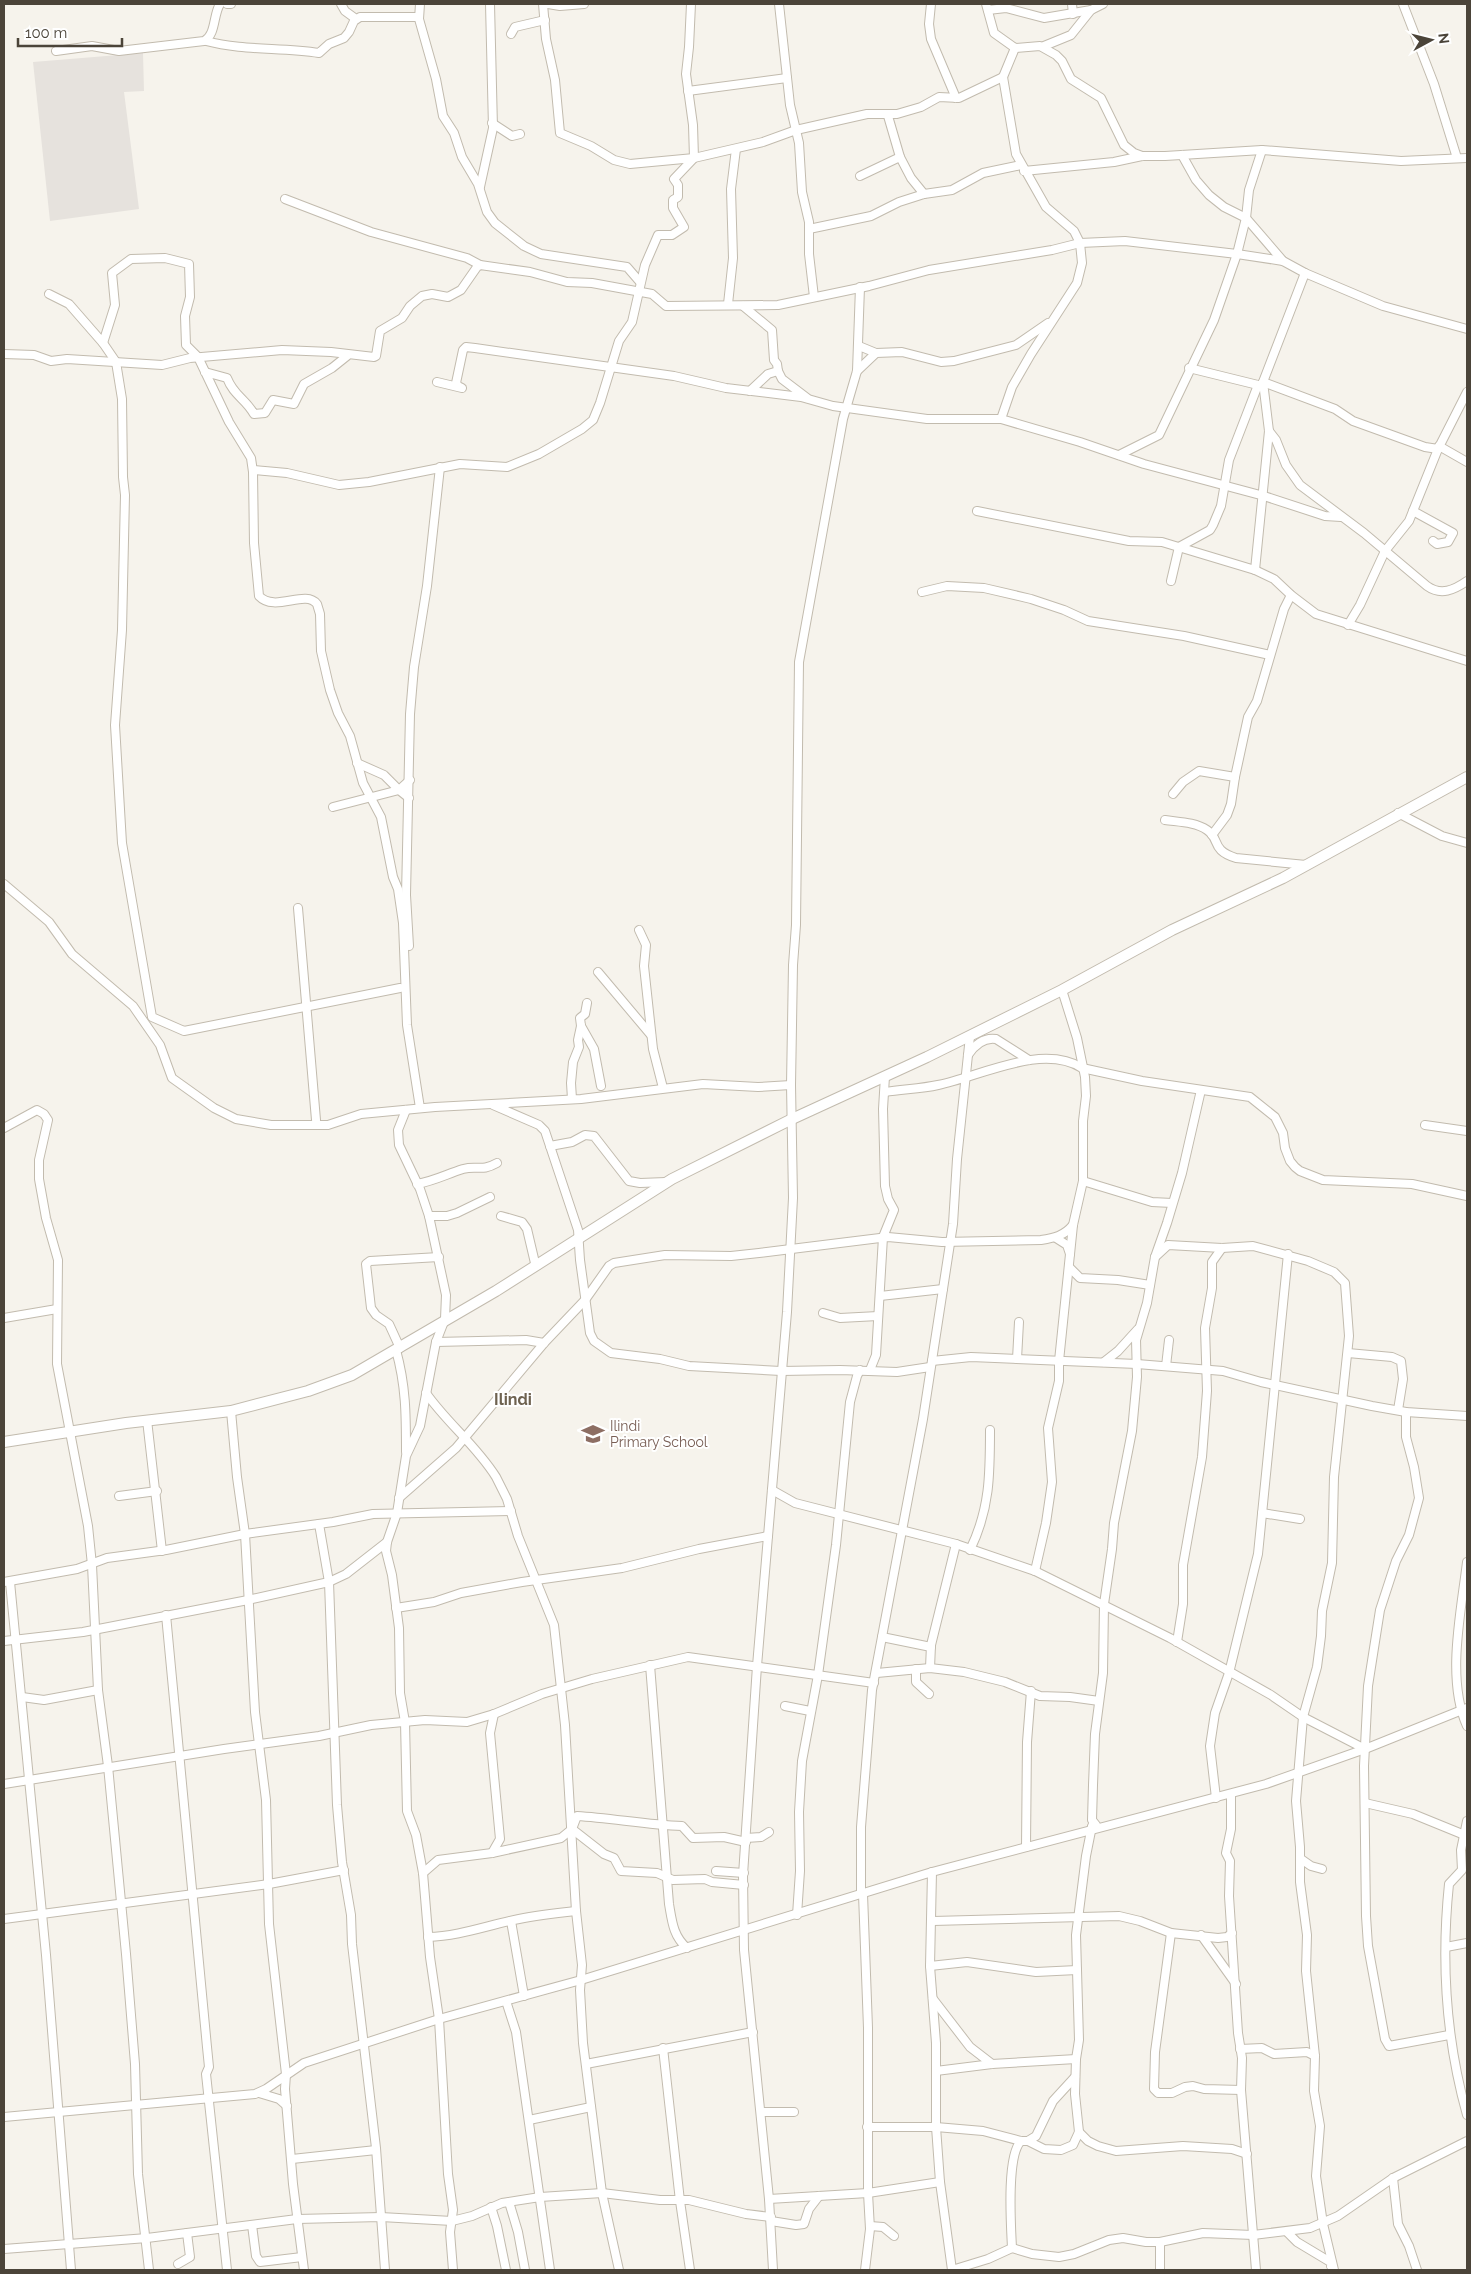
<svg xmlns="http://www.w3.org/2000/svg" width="1471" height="2274" font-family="Raleway,sans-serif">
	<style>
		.industrial { fill: #e6e2dd }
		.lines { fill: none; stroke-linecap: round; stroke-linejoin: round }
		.minor-casing { stroke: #c2bbae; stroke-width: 10 }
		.tertiary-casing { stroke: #c2bbae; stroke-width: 12 }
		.minor { stroke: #fff; stroke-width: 8 }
		.tertiary { stroke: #fff; stroke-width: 10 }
		.labels { text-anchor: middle; stroke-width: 4; stroke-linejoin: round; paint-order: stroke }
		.education-label { font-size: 14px; fill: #785e54; stroke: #fff; text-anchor: start }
		.quarter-label { font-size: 16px; font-weight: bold; fill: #6e6250; stroke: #fff }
	</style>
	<rect width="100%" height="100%" fill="#f6f3ec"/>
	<polygon class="industrial" points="143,53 144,91 124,92 139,209 50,221 33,62"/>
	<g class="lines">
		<defs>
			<g id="minor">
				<polyline points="227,4 231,4"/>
				<polyline points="341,4 345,11 356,19"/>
				<polyline points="420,4 419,19 436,79 443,116 454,133 462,157 478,184 487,212 495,223 524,246 541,254 627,267 640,282"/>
				<polyline points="543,4 546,39 555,80 560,133 591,146 614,160 630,164 694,158 763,142 796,130 827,123 867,114 897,114 921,107 939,97 959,98 1003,77 1015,48"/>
				<polyline points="548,4 560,6 584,4"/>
				<polyline points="779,4 790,105 799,143 802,192 809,222 809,254 814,297"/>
				<polyline points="931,4 929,24 931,39 956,98"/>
				<polyline points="986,4 994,33 1015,48 1040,46 1056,55 1062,61 1071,79 1101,98 1124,145 1134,153 1142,156"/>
				<polyline points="1072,4 1073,14"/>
				<polyline points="1403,4 1434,84 1457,158"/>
				<polyline points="988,10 1006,8 1044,18 1091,10"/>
				<polyline points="511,34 515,27 545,20"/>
				<path d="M 206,41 C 243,51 281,47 319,53 L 329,44 L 344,38 L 349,32 L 354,21 L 360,17 L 419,17"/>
				<polyline points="1044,46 1071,35 1091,10 1103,4"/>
				<path d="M 56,51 L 92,46 L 119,51 L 204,41 C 216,35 213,15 220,4"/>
				<polyline points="688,91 787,78"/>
				<polyline points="888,116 900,157 911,178 924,194"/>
				<polyline points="492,123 512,136 520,134"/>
				<polyline points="1182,155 1196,180 1209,195 1224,207 1246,218 1283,261"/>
				<polyline points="1024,171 1114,162 1142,156 1165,156 1262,150 1401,161 1467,158"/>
				<polyline points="860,176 900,157"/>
				<polyline points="480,187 493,128 490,4"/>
				<polyline points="285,199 371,232 467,258 480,265"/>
				<polyline points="809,229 871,216 899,202 924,194 952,190 983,173 1021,165"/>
				<path d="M 49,294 L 69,304 L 103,343 L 115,305 L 112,273 L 131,259 L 165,258 L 189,264 L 190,297 L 185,316 L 186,345 L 198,357 L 229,422 L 251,458 L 253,472 L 254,543 L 259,596 C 275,613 305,589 317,604 L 320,614 L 321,651 L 330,690 L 338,713 L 350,736 L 363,783 L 381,817 L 393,877 L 398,889 L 403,923 L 407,1025 L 420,1108"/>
				<polyline points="728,304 733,258 731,189 736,149"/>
				<polyline points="743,306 772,330 774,360 777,364 778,371 768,374 750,391"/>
				<polyline points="103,343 116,362 122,399 123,477 125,495 122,630 115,725 122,843 152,1017 184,1031 400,988"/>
				<polyline points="859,346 876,353"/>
				<polyline points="4,354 34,355 51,361 67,359 162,365 190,358 282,350 331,352 374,357 376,356 380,331 402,318 410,306 422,296 432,294 448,297 461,290 477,267 480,265 530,272 567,282 592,283 652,294 666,306 778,305 869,286 929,270 1052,250 1080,243 1125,241 1237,254 1283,261 1305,273 1383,306 1467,329"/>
				<polyline points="1189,368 1262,386"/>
				<polyline points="778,371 782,379 807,398"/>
				<polyline points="857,371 876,353 902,352 941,362 954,361 1016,345 1048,323"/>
				<path d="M 205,372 L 227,378 C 234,396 245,398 254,414 L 265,413 L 273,400 L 294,404 L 304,384 L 332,368 L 347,356"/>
				<polyline points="437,382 462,388 458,386 456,383 463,350 466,347 475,348 674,376 726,388 801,397 833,406 927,419 1001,419 1080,442 1144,464 1264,496 1325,516 1341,517"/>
				<polyline points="1263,382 1335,409 1353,421 1425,447 1438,449"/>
				<polyline points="1001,419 1012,387 1031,354 1077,283 1082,263 1080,243 1074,231 1046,207 1016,154 1003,77"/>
				<path d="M 1269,431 L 1276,440 L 1286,465 L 1300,485 L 1364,533 L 1427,586 C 1441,596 1454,590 1467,581"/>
				<polyline points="1439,446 1467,462"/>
				<polyline points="1119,455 1159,435 1214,320 1237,254 1246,218 1249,190 1262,150"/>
				<polyline points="253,470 287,473 339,485 369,482 460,464 507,467 539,454 582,429 593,420 600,403 619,341 632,322 645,265 658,235 672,235 684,227 673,208 673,200 678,197 678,185 674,179 694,158 693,125 686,74 689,47 691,4"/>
				<polyline points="977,511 1129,541 1162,542 1255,570 1274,579 1291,595 1316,614 1467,661"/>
				<polyline points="1413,511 1453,533 1448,542 1437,544 1433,541"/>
				<polyline points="1255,570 1269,431 1263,382 1305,273"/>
				<polyline points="1171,581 1179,547 1210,530 1213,525 1221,506 1229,460 1258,385"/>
				<polyline points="922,592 947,586 984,588 1031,599 1064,610 1088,621 1184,636 1270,655"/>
				<polyline points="1348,625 1360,605 1385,551 1409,521 1438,449 1467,392"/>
				<polyline points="357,763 384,775 399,790 410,780"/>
				<polyline points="1173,794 1183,782 1199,771 1235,777"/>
				<polyline points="333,807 399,790 409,798"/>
				<polyline points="1398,813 1442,836 1467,843"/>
				<path d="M 1165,820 C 1178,822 1195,822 1207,830 C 1221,839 1210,850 1236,858 L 1306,865"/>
				<polyline points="1212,835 1227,815 1231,804 1235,777 1248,717 1257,701 1284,609 1291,595"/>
				<polyline points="4,884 49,922 72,954 133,1006 160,1045 172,1078 214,1108 236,1119 271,1125 328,1125 361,1114 435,1107 581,1099 703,1084 758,1087 791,1085"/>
				<polyline points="298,908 316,1120"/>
				<polyline points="639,930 646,945 644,966 653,1049 663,1088"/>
				<polyline points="409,946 406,895 410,714 414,667 427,586 440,467"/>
				<polyline points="598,972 651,1035"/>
				<polyline points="587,1003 585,1014 580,1018 581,1026 594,1049 601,1086"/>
				<path d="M 968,1055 C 974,1046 983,1037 996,1039 L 1029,1060"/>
				<path d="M 885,1092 C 902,1089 920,1089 938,1085 C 981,1076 1042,1043 1082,1068 L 1142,1081 L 1250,1097 L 1275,1117 L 1283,1133 L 1285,1148 L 1290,1161 L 1295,1167 L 1300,1171 L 1323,1180 L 1412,1184 L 1467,1196"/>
				<polyline points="572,1099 571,1083 573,1062 579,1047 578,1040 581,1026"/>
				<polyline points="493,1105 539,1125 545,1131 578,1230 580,1260 590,1333 594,1341 611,1353 660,1359 689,1366 781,1371 840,1370 897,1372 930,1367"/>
				<polyline points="406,1110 398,1130 399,1145 420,1189 429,1216 446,1295 445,1319 436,1342 420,1426 406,1456 397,1513 387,1542 386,1551 392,1575 399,1628 400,1693 405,1722 407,1811 416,1835 423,1873 430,1957 439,2019 448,2174 453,2210 450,2232 453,2270"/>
				<polyline points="1425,1125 1467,1131"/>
				<polyline points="4,1128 37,1110 44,1114 48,1120 39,1160 39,1179 46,1218 58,1260 57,1364 88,1526 92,1565 98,1690 108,1766 126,1954 135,2064 138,2174 149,2270"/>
				<polyline points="550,1146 572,1142 585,1135 594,1136 629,1181 640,1183 666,1182"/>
				<polyline points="1083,1181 1152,1202 1172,1203"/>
				<path d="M 417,1184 C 434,1181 447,1174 463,1169 C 478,1165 481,1172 497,1163"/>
				<polyline points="429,1216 447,1216 457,1213 490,1197"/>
				<polyline points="501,1216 522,1222 527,1229 535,1263 538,1265"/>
				<polyline points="1056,1238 1067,1245 1070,1254"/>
				<polyline points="1155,1257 1168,1245 1222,1248 1253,1246 1308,1261 1334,1272 1345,1283 1349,1336 1334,1477 1332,1563 1322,1611 1321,1636 1317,1667 1303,1717 1296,1801 1300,1847 1300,1882 1307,1935 1306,1971 1315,2056 1314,2091 1320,2126 1316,2176 1323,2224 1334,2270"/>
				<polyline points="1070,1268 1080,1278 1118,1280 1150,1285"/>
				<polyline points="880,1296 943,1289"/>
				<polyline points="823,1313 840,1318 878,1316"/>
				<polyline points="4,1318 57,1309"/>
				<polyline points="436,1342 526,1340 544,1343"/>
				<polyline points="400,1348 389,1324 376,1315 371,1308 366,1264 370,1261 439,1257"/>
				<path d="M 396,1350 C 406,1386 406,1415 406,1452"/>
				<polyline points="1348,1353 1392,1357 1401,1361 1403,1379 1398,1410"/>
				<polyline points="1017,1359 1019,1322"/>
				<polyline points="932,1361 971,1357 995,1358 1137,1364 1223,1371 1261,1382 1372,1406 1406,1412 1467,1416"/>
				<polyline points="1104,1362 1118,1351 1138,1329"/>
				<polyline points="1166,1366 1169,1340"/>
				<polyline points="870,1370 876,1355 883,1237 894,1210 888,1199 885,1186 883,1109 885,1076"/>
				<path d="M 426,1393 C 447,1423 476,1445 496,1477 L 507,1499 L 518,1536 L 554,1625 L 565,1725 L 576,1911 L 582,1965 L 580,1990 L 583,2043 L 602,2193 L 619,2270"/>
				<polyline points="231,1411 237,1477 245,1534 255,1712 266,1800 269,1924 286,2074 285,2089 293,2184 304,2270"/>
				<polyline points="1406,1412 1406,1437 1414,1467 1419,1498 1409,1535 1396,1561 1380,1610 1368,1686 1364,1766 1366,1916 1368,1946 1385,2039 1389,2046 1449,2035"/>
				<polyline points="147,1420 162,1551"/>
				<polyline points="772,1490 795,1503 956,1544 1035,1571 1170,1638 1271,1695 1303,1717 1365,1749"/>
				<polyline points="119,1496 157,1491"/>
				<path d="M 399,1498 L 456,1448 L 545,1342 L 585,1300 L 609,1266 L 614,1263 L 665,1255 L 731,1256 L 759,1253 L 888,1237 L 942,1242 L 1041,1240 C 1054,1238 1064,1236 1073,1225"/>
				<polyline points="1262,1513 1300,1519"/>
				<polyline points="319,1524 329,1582 337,1805 342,1862 351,1915 352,1944 376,2148 385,2270"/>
				<path d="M 970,1550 C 990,1509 990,1474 990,1430"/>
				<path d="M 1467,1562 C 1461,1613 1446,1679 1467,1726"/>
				<polyline points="1035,1571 1046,1523 1052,1482 1048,1428 1059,1381 1059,1361 1073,1225 1083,1181 1083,1121 1086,1096 1085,1077 1077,1038 1062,990"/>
				<polyline points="4,1582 77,1569 107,1558 166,1550 245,1534 333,1522 373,1514 511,1511"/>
				<polyline points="10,1582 46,1955 71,2270"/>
				<polyline points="396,1608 434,1602 461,1593 522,1582 622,1568 699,1549 768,1536"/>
				<polyline points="166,1615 207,2047 209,2067 206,2074 227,2270"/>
				<polyline points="882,1637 931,1647"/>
				<polyline points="4,1641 83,1632 248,1600 329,1582 346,1574 387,1542"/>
				<polyline points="1177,1642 1183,1604 1183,1565 1202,1457 1207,1391 1205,1328 1212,1288 1212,1262 1222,1248"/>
				<path d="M 650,1665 L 669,1904 C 672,1921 673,1936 687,1948"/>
				<polyline points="930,1668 931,1645 956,1544"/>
				<polyline points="916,1669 916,1682 929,1694"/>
				<polyline points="877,1673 930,1668 964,1672 1005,1682 1040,1696 1070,1697 1099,1701"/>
				<polyline points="22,1697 44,1700 98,1690"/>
				<polyline points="785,1706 810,1711"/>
				<polyline points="4,1784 224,1749 319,1736 371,1725 425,1720 467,1722 494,1714 542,1694 592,1679 688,1657 874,1683"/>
				<polyline points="1231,1794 1231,1829 1226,1853 1230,1861 1229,1896 1238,2033 1242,2058 1241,2090 1256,2270"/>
				<polyline points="1216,1798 1210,1746 1215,1713 1229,1673 1258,1554 1288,1254"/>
				<polyline points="1365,1803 1413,1814 1467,1836"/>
				<path d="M 1467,1821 L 1461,1850 L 1462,1870 L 1449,1884 C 1441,1961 1446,2040 1467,2115"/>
				<polyline points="572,1829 604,1854 614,1858 621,1871 657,1873 673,1880 705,1879 712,1882 744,1885"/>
				<polyline points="746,1838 761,1837 769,1832"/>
				<polyline points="1026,1847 1027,1742 1031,1691"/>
				<polyline points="492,1853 500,1839 490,1733 494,1714"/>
				<polyline points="1301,1859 1311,1866 1322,1869"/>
				<polyline points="716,1871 744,1873"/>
				<path d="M 932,1872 L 930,1966 L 936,2043 L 936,2127 L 940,2182 L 952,2270 L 988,2259 L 1012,2248 C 1011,2226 1006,2156 1021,2141"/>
				<path d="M 423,1873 L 438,1860 L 492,1853 L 561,1838 L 572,1829 L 577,1816 C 612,1818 647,1825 682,1826 L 693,1838 L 724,1837 L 746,1842"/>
				<polyline points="861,1894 861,1827 872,1690 923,1419 953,1224 957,1159 970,1036"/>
				<polyline points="863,1894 868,2028 868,2193 870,2229 865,2270"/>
				<polyline points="797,1915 800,1871 799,1812 802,1761 818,1675 836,1545 850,1402 857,1376 860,1370"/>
				<polyline points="4,1919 269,1884 344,1870"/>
				<polyline points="511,1921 524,1996"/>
				<polyline points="933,1921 1119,1916 1140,1921 1171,1933 1218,1938 1227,1937 1232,1933"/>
				<polyline points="1171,1933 1155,2052 1154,2089 1158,2093 1172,2093 1185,2087 1193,2086 1204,2089 1241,2090"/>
				<polyline points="1201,1935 1236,1984"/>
				<path d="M 428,1937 C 460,1936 488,1925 519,1919 C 538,1915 557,1913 576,1911"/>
				<polyline points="1446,1947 1467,1943"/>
				<polyline points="930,1966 967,1962 1036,1972 1077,1970"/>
				<polyline points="933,1999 970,2047 992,2064"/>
				<polyline points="506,2001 516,2032 550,2270"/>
				<polyline points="663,2048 680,2201 690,2270"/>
				<polyline points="1240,2049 1262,2048 1274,2054 1307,2052 1315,2056"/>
				<polyline points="586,2064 753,2032"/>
				<polyline points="936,2071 992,2064 1076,2059"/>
				<polyline points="259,2093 279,2099 287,2106"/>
				<polyline points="761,2112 794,2112"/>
				<polyline points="4,2117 255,2094 266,2089 304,2063 439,2019 581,1980 932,1872 1266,1784 1365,1749 1467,1708"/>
				<polyline points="529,2120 591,2107"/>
				<polyline points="867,2127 936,2127 983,2131 1021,2141 1028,2141 1036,2136 1053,2101 1075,2077"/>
				<polyline points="1079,2132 1088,2141 1098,2146 1116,2151 1183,2146 1232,2149 1247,2154"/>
				<polyline points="1028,2141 1044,2149 1061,2150 1073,2145 1079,2132 1075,2094 1076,2059 1079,2040 1076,1935 1086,1856 1092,1826 1096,1825 1092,1820 1093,1785 1095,1734 1103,1673 1104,1604 1112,1549 1114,1523 1132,1431 1137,1377 1136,1340 1147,1303 1155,1257 1167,1223 1182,1173 1201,1090"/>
				<polyline points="292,2159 376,2150"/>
				<polyline points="1393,2178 1398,2224 1409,2246 1417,2270"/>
				<polyline points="769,2199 868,2193 940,2182"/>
				<polyline points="509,2202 518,2232 525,2270"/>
				<polyline points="491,2207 497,2226 506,2270"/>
				<polyline points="771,2221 796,2225 804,2224 809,2209 819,2196"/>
				<polyline points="252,2225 256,2256 260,2262 302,2257"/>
				<polyline points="870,2226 883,2227 894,2236"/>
				<polyline points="1287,2232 1297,2242 1332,2263 1331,2266"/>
				<polyline points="1012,2248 1032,2254 1059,2257 1074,2254 1109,2240 1123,2238 1146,2242 1160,2242 1203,2233 1253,2235 1310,2228 1338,2216 1393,2178 1467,2141"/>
				<polyline points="4,2249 147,2238 297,2219 381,2217 452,2221 472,2216 502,2203 540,2197 602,2193 660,2200 689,2200 746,2214 771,2217"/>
				<polyline points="178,2264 190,2257 187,2233"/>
				<polyline points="773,2270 769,2199 744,1950 743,1875 757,1666 787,1312 793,1198 791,1085 793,965 796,925 799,662 843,419 857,371 860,287"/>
				<polyline points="1160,2270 1160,2242"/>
			</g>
			<polyline id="tertiary" points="4,1442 126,1423 231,1411 308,1391 352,1375 496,1291 672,1179 792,1119 927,1057 1062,990 1172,930 1283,878 1467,777"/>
		</defs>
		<use href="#minor" class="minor-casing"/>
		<use href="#tertiary" class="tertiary-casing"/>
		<use href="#minor" class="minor"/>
		<use href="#tertiary" class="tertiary"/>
	</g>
	<defs>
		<symbol id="school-bare" viewBox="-9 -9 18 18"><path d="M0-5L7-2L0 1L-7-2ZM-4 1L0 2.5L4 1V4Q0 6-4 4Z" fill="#8d6e63" stroke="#fff" stroke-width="2.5" paint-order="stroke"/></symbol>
	</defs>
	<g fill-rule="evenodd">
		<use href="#school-bare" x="577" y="1418" width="32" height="32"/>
	</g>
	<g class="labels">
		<g class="education-label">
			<text x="610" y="1431">Ilindi<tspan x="610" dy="16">Primary School</tspan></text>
		</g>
		<g class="quarter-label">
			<text x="513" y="1405">Ilindi</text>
		</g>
	</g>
	<rect width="1471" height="2274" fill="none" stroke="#4b4439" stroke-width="10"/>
	<g transform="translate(1431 40) rotate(83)" stroke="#ffffff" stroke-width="4" paint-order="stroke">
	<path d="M0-4L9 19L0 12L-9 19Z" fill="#4b4439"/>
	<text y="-8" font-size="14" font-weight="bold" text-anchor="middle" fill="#4b4439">N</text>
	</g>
	<path d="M18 38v8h104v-8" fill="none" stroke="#4b4439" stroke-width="2.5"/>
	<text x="25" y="38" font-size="15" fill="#4b4439" stroke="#ffffff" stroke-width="4" paint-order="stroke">100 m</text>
</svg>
